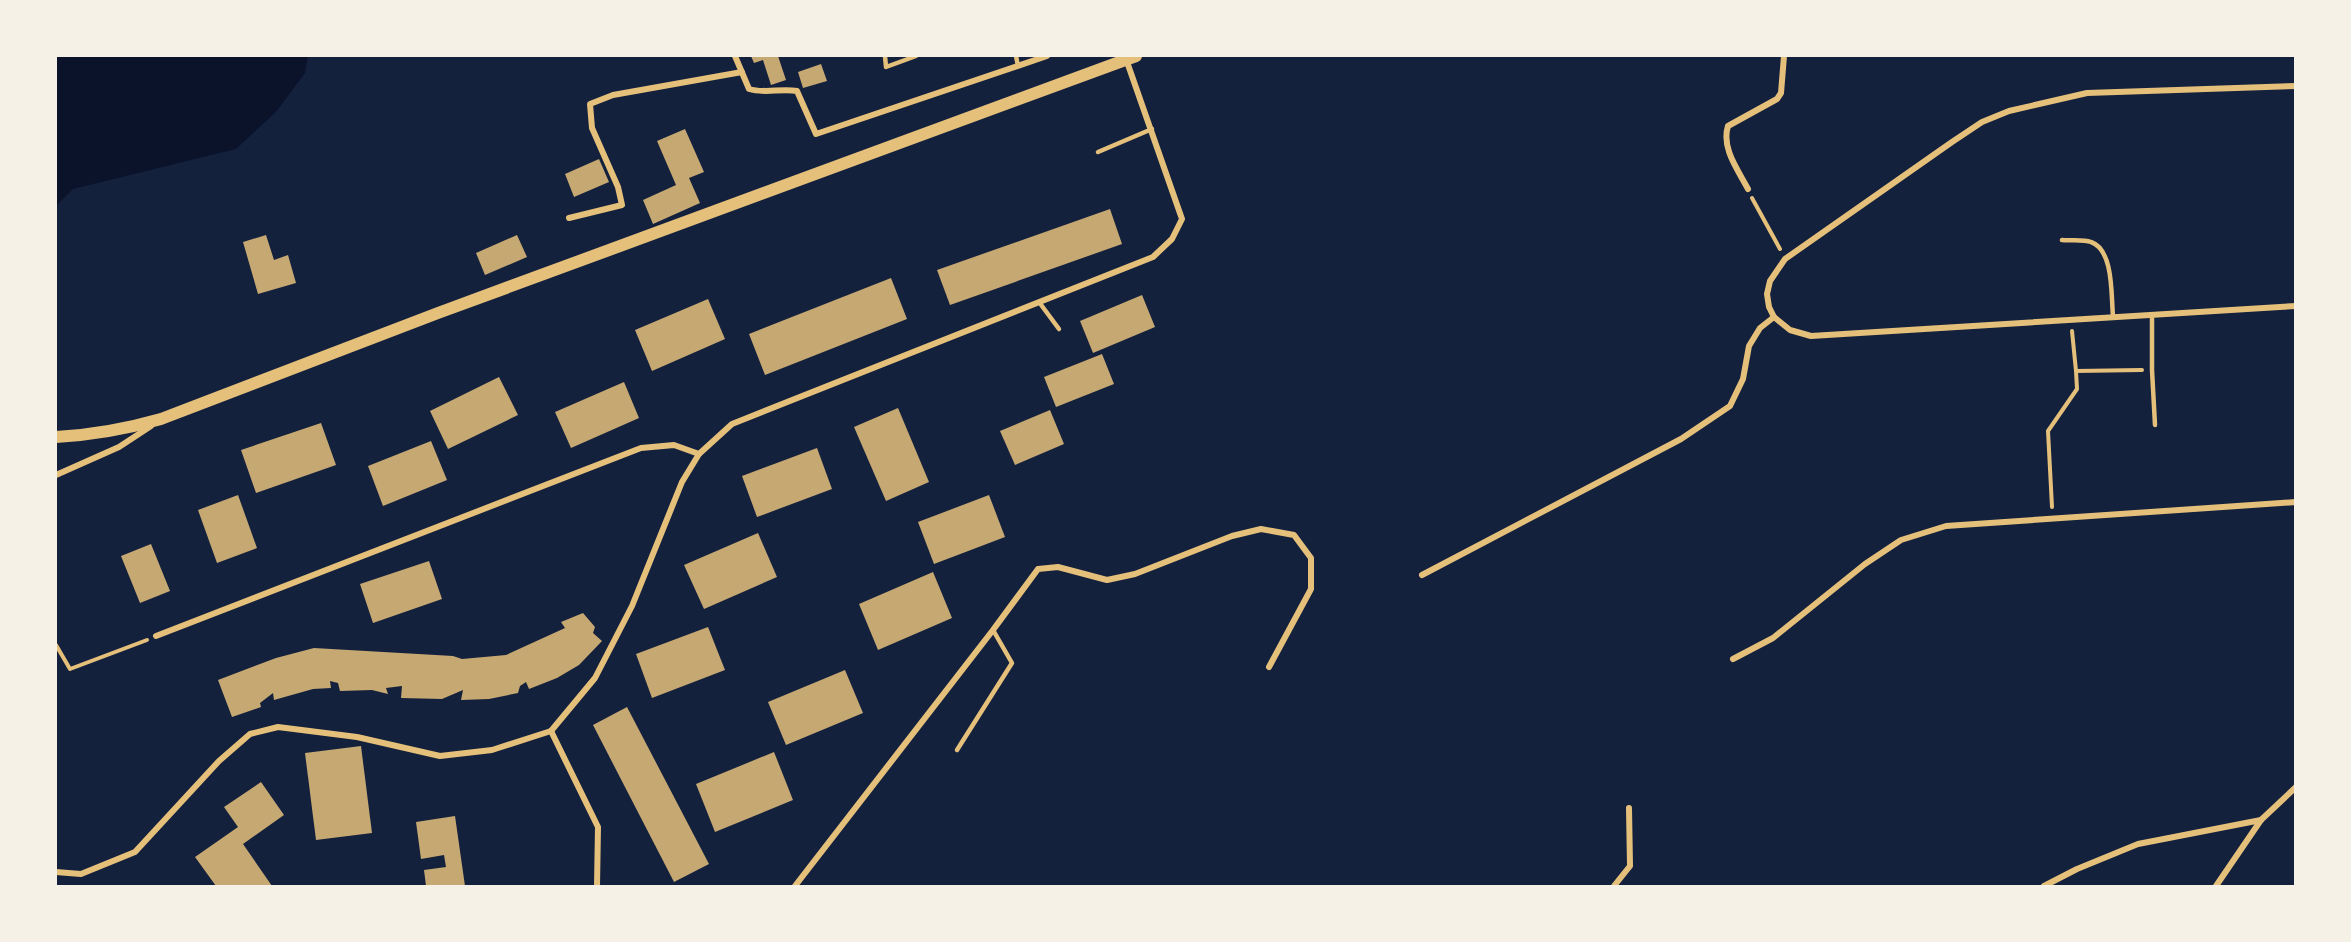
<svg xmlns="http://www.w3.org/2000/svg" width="2351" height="942" font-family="'Sofia Sans Condensed',sans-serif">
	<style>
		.water { fill: #0b132b }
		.building { fill: #c6a872 }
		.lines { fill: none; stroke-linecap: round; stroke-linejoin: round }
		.path { stroke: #e5c07b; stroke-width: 4 }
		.service { stroke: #e5c07b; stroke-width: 4.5 }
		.minor { stroke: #e5c07b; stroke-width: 6 }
		.secondary { stroke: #e5c07b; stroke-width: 12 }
	</style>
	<rect width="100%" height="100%" fill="#14213d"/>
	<polygon class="water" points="56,56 308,56 305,73 276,112 236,149 73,189 56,206"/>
	<g class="building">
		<polygon points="751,56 778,56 786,80 771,85 763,60 754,63"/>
		<polygon points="821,64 827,81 803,88 798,72"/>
		<polygon points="685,129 704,172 689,178 700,203 653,224 643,200 676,185 657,141"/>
		<polygon points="599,159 609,182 574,197 565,174"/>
		<polygon points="1110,209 1122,244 950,305 937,270"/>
		<polygon points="266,235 274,260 288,255 296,283 258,294 243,242"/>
		<polygon points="517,235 527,257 485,275 476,253"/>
		<polygon points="891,278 907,319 765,375 749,334"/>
		<polygon points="1142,295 1155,327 1093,353 1080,321"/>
		<polygon points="708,299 725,339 652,371 635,330"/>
		<polygon points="1102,354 1114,384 1056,407 1044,377"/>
		<polygon points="499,377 518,415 448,449 430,411"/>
		<polygon points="624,382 639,418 571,448 555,412"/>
		<polygon points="898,408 929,482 886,501 854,427"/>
		<polygon points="1050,410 1064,444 1015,465 1000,431"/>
		<polygon points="321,423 336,465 256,493 241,450"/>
		<polygon points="431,441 447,480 383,506 368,466"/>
		<polygon points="817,448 832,489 757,517 742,476"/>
		<polygon points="238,495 257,548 217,563 198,510"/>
		<polygon points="989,495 1005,537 934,564 918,522"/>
		<polygon points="758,533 777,577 704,609 684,565"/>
		<polygon points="151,544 170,591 140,603 121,556"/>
		<polygon points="429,561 442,599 373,623 360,584"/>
		<polygon points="933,572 952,618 878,650 859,604"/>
		<polygon points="583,613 595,627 593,633 602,641 579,665 557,678 529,689 526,682 520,686 518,693 489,699 461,700 463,690 442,699 401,698 402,686 386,688 388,694 372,690 340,691 338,683 330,681 331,688 313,689 274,700 273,693 260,703 261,707 232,717 218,680 276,658 314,648 453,656 462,659 506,655 565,628 561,622"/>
		<polygon points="708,627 725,670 652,698 636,654"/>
		<polygon points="845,670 863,713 786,745 768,702"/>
		<polygon points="627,707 709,864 674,882 593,725"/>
		<polygon points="361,746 372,833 316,840 305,753"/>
		<polygon points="774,752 793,800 715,832 696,784"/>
		<polygon points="261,782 284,815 243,844 272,886 216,886 195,857 238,827 224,807"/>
		<polygon points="455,816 465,886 426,886 424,870 446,867 444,855 421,859 416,822"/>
	</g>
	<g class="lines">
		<g class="path">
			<polyline points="1752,198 1780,249"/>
			<polyline points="2072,331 2076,371 2142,370"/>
			<polyline points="2052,507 2048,431 2077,389 2076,371"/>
			<polyline points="56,645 70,669 147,640"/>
		</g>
		<g class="service">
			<polyline points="885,56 886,67 916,56"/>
			<polyline points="1016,56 1018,66"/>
			<polyline points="1098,152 1152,129"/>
			<path d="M 2062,240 C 2070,241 2083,239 2091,242 C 2114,250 2111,296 2113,316"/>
			<polyline points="1039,302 1059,329"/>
			<polyline points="2152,315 2152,370 2155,425"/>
			<polyline points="957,750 1012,663 993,630"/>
		</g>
		<g class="minor">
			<path d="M 735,56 L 749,89 C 765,94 781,88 797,91 L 816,134 L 1047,56"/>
			<polyline points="2296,86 2087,93 2009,111 1982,122 1952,142 1785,259 1770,281 1767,294 1769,307 1774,317 1790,330 1811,336 2296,306"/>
			<path d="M 1748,189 C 1738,170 1721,148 1728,126 L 1777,99 L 1781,93 L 1784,56"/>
			<polyline points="569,218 622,205 618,187 592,128 590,104 613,95 742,72"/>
			<polyline points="56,475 119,447 151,426"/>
			<polyline points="1422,575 1681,439 1730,406 1743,379 1749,346 1760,328 1774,317"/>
			<polyline points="156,636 641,448 674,445 699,454"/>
			<polyline points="1733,659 1773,638 1865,564 1901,540 1946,526 2296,502"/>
			<polyline points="551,731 595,678 632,606 682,482 699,454 732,424 1153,257 1172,239 1182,219 1126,59"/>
			<polyline points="551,731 598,827 597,886"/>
			<polyline points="56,872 81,874 135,852 219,761 250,734 278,727 357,737 440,756 492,750 551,731"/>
			<polyline points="795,886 993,630 1038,569 1058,567 1107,580 1135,574 1232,536 1261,529 1294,535 1311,558 1311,589 1269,667"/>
			<polyline points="1614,886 1630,866 1629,808"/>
			<polyline points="2044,886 2077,869 2138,844 2261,820"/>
			<polyline points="2216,886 2261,820 2296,787"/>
		</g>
		<path class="secondary" d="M 56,437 C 92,435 126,429 161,419 L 438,313 L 1136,56"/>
	</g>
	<rect width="2351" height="942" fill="none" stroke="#f6f1e7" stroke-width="114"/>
</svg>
